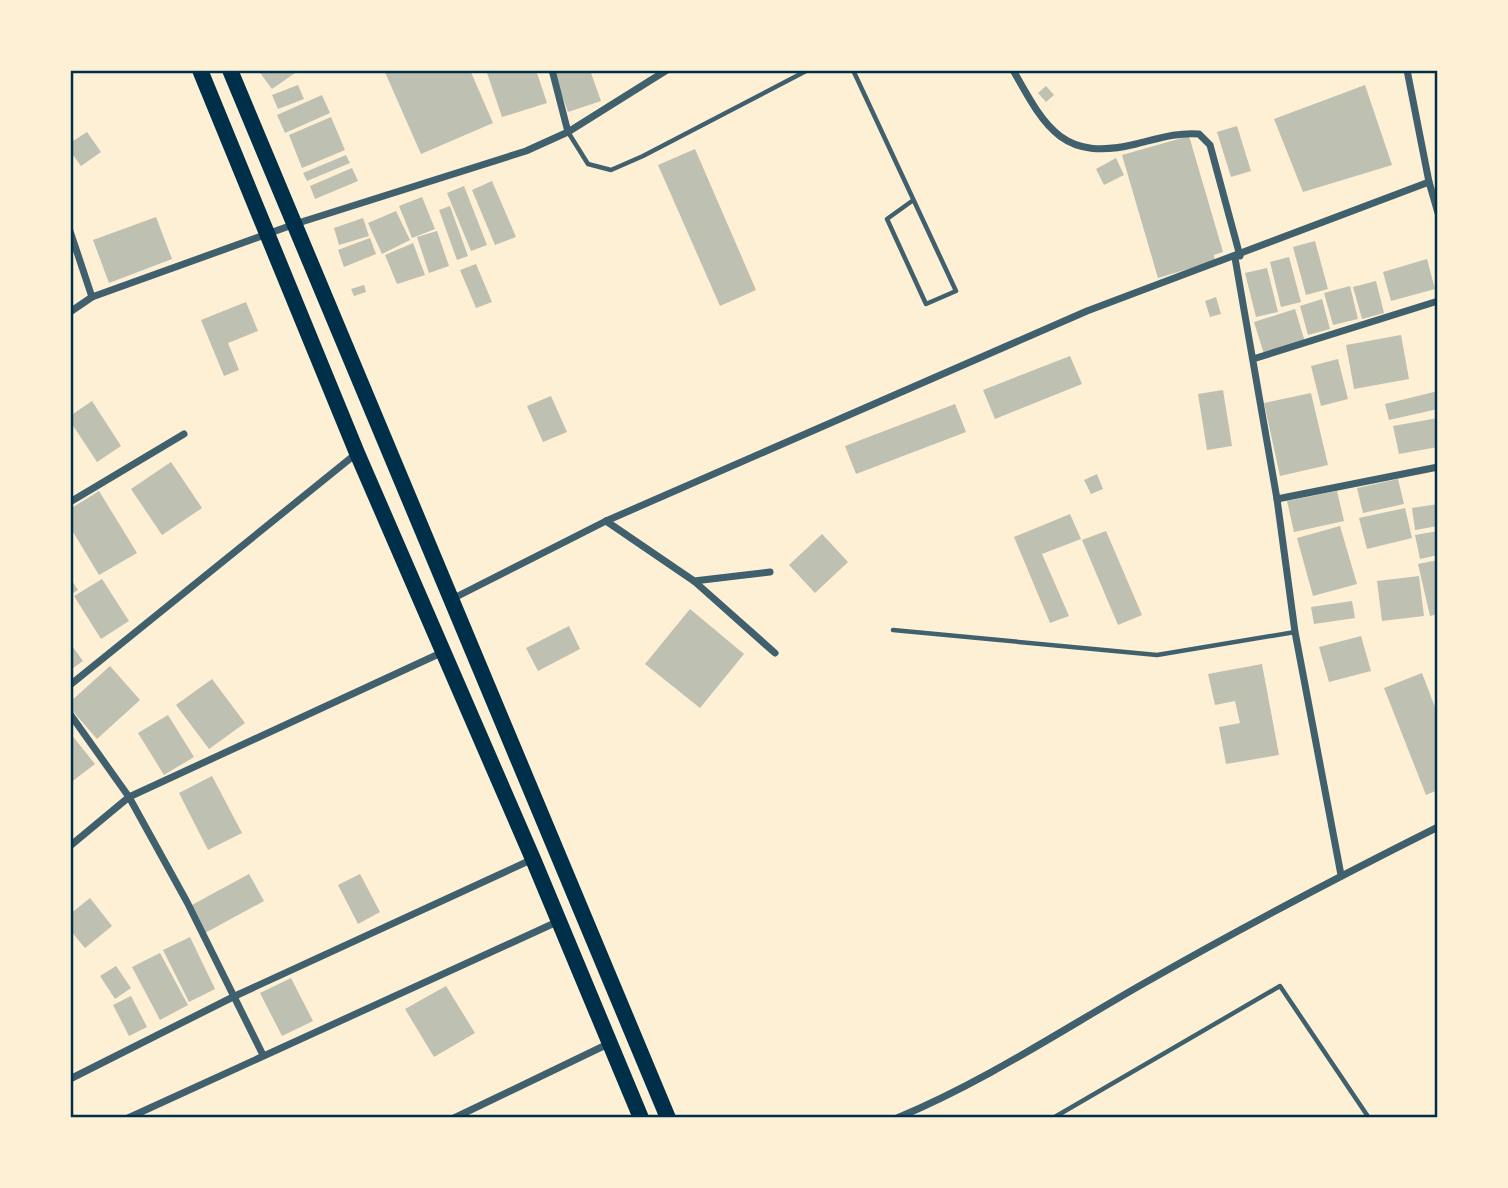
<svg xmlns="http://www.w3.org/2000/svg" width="1508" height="1188" font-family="Montserrat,sans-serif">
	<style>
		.building { fill: #bec0b2 }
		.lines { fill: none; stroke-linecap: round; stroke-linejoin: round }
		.service { stroke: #3f606c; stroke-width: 4.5 }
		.minor { stroke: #3f606c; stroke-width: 7 }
		.trunk { stroke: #003049; stroke-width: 16 }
		.neatline { fill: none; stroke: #003049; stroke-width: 2.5 }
	</style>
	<rect width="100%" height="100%" fill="#fdf0d5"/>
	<g class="building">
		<polygon points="258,70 293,70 295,73 272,89"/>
		<polygon points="384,70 470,70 493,123 421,154"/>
		<polygon points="486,70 536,70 547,103 502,117"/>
		<polygon points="553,70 590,70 601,101 568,112"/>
		<polygon points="298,85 304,99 278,109 272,95"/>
		<polygon points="1365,85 1392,165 1303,192 1274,119"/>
		<polygon points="1046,86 1054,95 1046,102 1038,93"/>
		<polygon points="322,95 330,113 285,133 277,115"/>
		<polygon points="331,117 345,150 302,168 289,135"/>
		<polygon points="1237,126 1251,171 1231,177 1217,132"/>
		<polygon points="87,132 101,152 81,166 70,151 70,143"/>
		<polygon points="1189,136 1223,252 1214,255 1215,261 1158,278 1122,155"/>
		<polygon points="695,149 756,290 720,306 658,165"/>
		<polygon points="346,155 350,163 307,181 303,173"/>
		<polygon points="1116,158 1124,175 1104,185 1096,169"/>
		<polygon points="352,168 358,181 315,199 310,186"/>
		<polygon points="492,181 516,237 495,245 472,190"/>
		<polygon points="464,186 487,245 471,251 447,193"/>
		<polygon points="422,197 435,229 412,238 399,206"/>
		<polygon points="450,206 468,256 457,260 439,210"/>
		<polygon points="396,211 410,240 382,254 368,223"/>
		<polygon points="156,217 172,259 109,283 93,240"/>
		<polygon points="363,218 369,236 339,245 334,228"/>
		<polygon points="437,231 449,266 429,273 417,237"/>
		<polygon points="370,238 376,254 344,267 338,250"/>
		<polygon points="1315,241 1328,289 1306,295 1293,247"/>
		<polygon points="413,243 425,275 397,284 385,255"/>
		<polygon points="1289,257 1301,302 1281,307 1270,262"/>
		<polygon points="1427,259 1435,289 1391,301 1383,272"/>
		<polygon points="476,264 492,302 476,308 460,270"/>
		<polygon points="1267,268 1278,312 1256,317 1245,273"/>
		<polygon points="1376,281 1384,313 1362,319 1353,287"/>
		<polygon points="364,285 366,292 354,296 351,289"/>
		<polygon points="1350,286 1358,319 1333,325 1324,293"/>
		<polygon points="1216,297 1221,314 1210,317 1205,301"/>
		<polygon points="1322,299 1330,329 1308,335 1300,306"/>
		<polygon points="246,302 258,331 228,343 239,370 224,376 201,320"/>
		<polygon points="1295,309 1305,342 1264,354 1254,322"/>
		<polygon points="1401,335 1409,379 1354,389 1346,345"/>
		<polygon points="1070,356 1082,384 995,419 983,390"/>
		<polygon points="1338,359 1348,399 1321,406 1311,366"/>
		<polygon points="1223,390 1232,446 1207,450 1198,394"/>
		<polygon points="1438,391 1438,409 1389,420 1385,404"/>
		<polygon points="1311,393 1328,465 1280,476 1264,403"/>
		<polygon points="551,396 567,432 543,442 527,406"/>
		<polygon points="92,401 121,446 97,462 70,421 70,416"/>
		<polygon points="955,404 966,432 856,474 845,446"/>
		<polygon points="1438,418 1438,447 1399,454 1393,426"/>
		<polygon points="171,462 202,508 162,535 131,489"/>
		<polygon points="1097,474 1103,489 1091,494 1084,480"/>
		<polygon points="1398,479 1404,504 1363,513 1357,488"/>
		<polygon points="99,491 137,553 99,575 70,527 70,509"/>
		<polygon points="1337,491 1344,521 1294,532 1287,501"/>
		<polygon points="1438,504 1438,526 1415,530 1412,508"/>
		<polygon points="1405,508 1412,538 1367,549 1359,518"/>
		<polygon points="1070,514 1081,539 1042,554 1069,616 1050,623 1014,537"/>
		<polygon points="1340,526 1357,584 1313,596 1297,538"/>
		<polygon points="1106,531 1142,615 1118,625 1082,540"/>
		<polygon points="1438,531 1438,555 1420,559 1415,535"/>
		<polygon points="822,534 848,562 815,593 789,565"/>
		<polygon points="1438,560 1438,614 1430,616 1418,564"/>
		<polygon points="1419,576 1424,616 1382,621 1377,581"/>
		<polygon points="70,578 78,590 70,595"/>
		<polygon points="102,579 129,621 101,639 74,596"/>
		<polygon points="1352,601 1355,618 1314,624 1311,607"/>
		<polygon points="690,609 744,654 700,708 645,664"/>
		<polygon points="569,626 580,649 538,671 526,648"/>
		<polygon points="1361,636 1371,671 1329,682 1319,647"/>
		<polygon points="70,643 83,661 70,670"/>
		<polygon points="1262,664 1279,755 1226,764 1219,727 1240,723 1235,701 1215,705 1208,674"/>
		<polygon points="110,666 140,700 97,739 70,708 70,702"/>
		<polygon points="1422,673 1438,715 1438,790 1426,795 1384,688"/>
		<polygon points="212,679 245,723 209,749 176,705"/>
		<polygon points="168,715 194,757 164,775 138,733"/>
		<polygon points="70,733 95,764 70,783"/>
		<polygon points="212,776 242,833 208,850 179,793"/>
		<polygon points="249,874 264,901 205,933 190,906"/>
		<polygon points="360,874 380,912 358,924 338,885"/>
		<polygon points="90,898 112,926 85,948 70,930 70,914"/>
		<polygon points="190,937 215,989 189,1002 163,950"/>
		<polygon points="160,953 188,1005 160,1020 132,967"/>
		<polygon points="116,966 131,988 115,999 100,976"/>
		<polygon points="291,978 313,1021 282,1036 260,993"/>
		<polygon points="446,986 475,1033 434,1057 405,1009"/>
		<polygon points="131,996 147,1027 129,1036 113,1005"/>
	</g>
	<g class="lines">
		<g class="service">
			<polyline points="853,70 956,291 926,304 887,219 912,201"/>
			<polyline points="568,132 588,164 611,170 643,156 808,70"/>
			<polyline points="893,630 1157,655 1295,632"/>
			<polyline points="1053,1118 1280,986 1369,1118"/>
		</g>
		<g class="minor">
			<polyline points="552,70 568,132"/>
			<path d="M 1013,70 C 1045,127 1062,162 1136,144 C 1157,139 1177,132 1199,134 L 1210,145 L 1240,256"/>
			<polyline points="1407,70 1429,182"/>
			<polyline points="70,231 92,297"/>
			<polyline points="1235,258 1277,499 1295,632 1341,875"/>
			<polyline points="70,312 92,297 295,224 526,151 568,132 667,70"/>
			<polyline points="1253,359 1438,301"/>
			<polyline points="1277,499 1438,467"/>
			<polyline points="70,502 184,434"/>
			<polyline points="606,521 694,581 775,653"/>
			<polyline points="694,581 770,572"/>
			<polyline points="452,599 606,521 1087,311 1429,182 1438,213"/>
			<polyline points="70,685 357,453"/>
			<polyline points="70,714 129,797 187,902 263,1055"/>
			<polyline points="70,846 129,797 443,652"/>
			<polyline points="70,1079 235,996 533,859"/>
			<polyline points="128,1118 559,921"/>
			<polyline points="454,1118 610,1043"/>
			<path d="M 897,1118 C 986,1081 1065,1028 1148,981 C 1243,927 1340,876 1438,827"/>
		</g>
		<g class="trunk">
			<polyline points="200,70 357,453 533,859 641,1118"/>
			<polyline points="230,70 668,1118"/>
		</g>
	</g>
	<rect width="1508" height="1188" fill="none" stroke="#fdf0d5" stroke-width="144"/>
	<rect x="72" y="72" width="1364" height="1044" class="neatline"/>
</svg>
